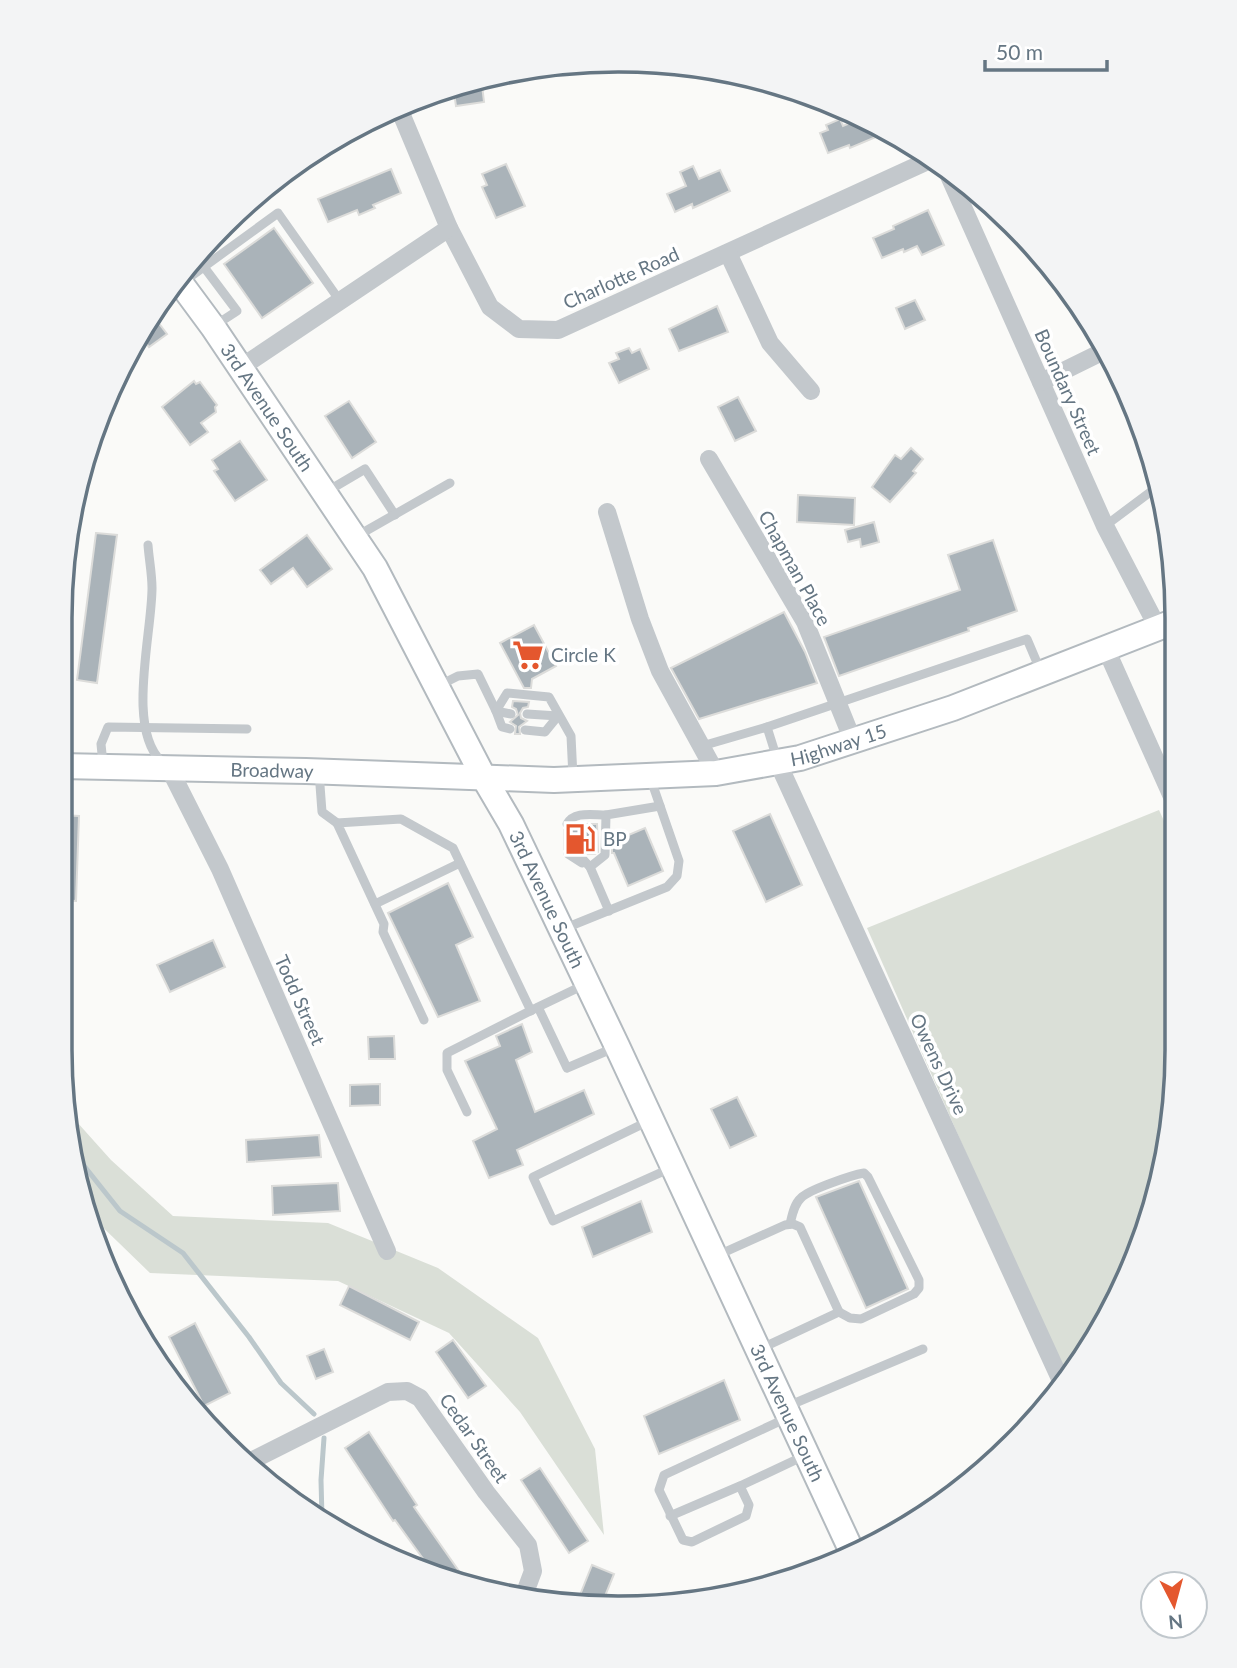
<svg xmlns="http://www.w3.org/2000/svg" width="1237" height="1668" font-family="Lato,sans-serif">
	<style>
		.green { fill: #dadfd7 }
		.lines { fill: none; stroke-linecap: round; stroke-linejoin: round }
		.stream { stroke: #bbc7cb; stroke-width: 5 }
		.building { fill: #aab3b9; stroke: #dcdcda; stroke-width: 2 }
		.secondary-casing { stroke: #b3babf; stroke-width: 28 }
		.lane { stroke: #c3c8cc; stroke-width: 9 }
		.street { stroke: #c3c8cc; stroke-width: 18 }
		.secondary { stroke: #fff; stroke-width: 24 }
		.labels { text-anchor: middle; stroke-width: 7; stroke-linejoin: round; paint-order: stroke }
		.street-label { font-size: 19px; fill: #657683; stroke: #fff }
		.poi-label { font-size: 19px; fill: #657683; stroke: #fff; text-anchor: start }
		.rim { fill: none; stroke: #657683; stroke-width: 3.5 }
	</style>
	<rect width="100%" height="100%" fill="#fafaf8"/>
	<g class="green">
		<polygon points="1159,810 1175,845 1176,1086 1158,1195 1120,1297 1065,1378 867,928"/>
		<polygon points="68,1112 111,1160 173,1216 328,1223 438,1268 538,1338 595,1449 604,1535 520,1412 449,1333 338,1281 150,1273 87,1212 79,1195"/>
	</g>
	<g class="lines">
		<g class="stream">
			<polyline points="73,1152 120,1211 183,1253 249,1337 281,1383 314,1414"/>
			<polyline points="322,1518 321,1480 324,1438"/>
		</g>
	</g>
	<g class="building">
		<polygon points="481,77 484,102 456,106 453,86"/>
		<polygon points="862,118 879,126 883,134 850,148 849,145 828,153 820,133 828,130 826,125 840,119 843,126"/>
		<polygon points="506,164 525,206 496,218 482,187 487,185 482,174"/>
		<polygon points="693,166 699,179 720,170 730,191 693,208 692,204 675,212 667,194 686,186 680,172"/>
		<polygon points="391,169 401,193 373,205 375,208 359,215 357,210 328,222 318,199"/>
		<polygon points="928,210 944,245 922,255 917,246 904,252 903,249 882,258 873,238 894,229 893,226"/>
		<polygon points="274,228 313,283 262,318 224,264"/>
		<polygon points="915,300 925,320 905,329 896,308"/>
		<polygon points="717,306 728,332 679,351 669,329"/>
		<polygon points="151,313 167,334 149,347 141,336"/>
		<polygon points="629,348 632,353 640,349 649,369 619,383 609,363 619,359 616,353"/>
		<polygon points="194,381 196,384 200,382 217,405 215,407 216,412 201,423 208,432 190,445 162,407"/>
		<polygon points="738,397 756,431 735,441 718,407"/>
		<polygon points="349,401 376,442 352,458 325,416"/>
		<polygon points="240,441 267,480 235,501 214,471 218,469 212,460"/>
		<polygon points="911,448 923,459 913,471 916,473 890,502 872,487 895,455 901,459"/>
		<polygon points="798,495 855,498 854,525 797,522"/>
		<polygon points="874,522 879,542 861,547 860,539 848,542 845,530"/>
		<polygon points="96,533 117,535 97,683 77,680"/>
		<polygon points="307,535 332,569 307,587 293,568 271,584 260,570"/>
		<polygon points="993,540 1017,611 968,628 969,631 839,676 824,637 960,590 948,555"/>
		<polygon points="784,612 805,652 817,683 699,719 671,668"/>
		<polygon points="534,625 556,666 532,679 531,688 524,688 500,643"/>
		<polygon points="513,701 529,702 528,707 523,708 520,713 521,718 527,721 519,727 520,734 515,734 516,726 510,722 518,715 516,709 512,707"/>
		<polygon points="770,814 802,885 766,902 733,831"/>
		<polygon points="60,815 79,816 76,901 60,900"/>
		<polygon points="577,824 597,824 598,852 595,854 587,854 579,847 564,849 564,830 570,830"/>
		<polygon points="645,828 663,871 628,886 614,853 612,853 612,842"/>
		<polygon points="448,883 473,937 456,945 480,1001 438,1017 388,913"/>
		<polygon points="213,940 225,967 170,992 157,965"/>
		<polygon points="522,1024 532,1052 516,1060 535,1112 584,1090 594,1114 517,1150 523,1165 489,1178 473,1141 497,1129 465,1061 500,1046 496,1036"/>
		<polygon points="394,1036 395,1059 369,1059 368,1037"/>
		<polygon points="380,1084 380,1105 350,1106 350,1085"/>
		<polygon points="737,1097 756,1136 730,1148 711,1109"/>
		<polygon points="319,1135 321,1157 247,1162 246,1140"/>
		<polygon points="859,1181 908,1289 866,1308 816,1197"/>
		<polygon points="338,1183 340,1211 273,1215 272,1186"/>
		<polygon points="641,1201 652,1232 593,1257 582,1227"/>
		<polygon points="349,1286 419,1322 410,1340 340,1305"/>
		<polygon points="195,1323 230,1393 204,1406 169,1337"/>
		<polygon points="453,1340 486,1386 468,1398 436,1352"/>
		<polygon points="324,1349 333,1372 316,1379 307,1356"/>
		<polygon points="724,1380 740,1420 659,1454 644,1416"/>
		<polygon points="369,1432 417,1505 414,1507 468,1584 432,1571 395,1520 393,1521 345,1448"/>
		<polygon points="540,1468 588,1541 569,1553 521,1480"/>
		<polygon points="592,1565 614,1574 603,1601 578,1600"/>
	</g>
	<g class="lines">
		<defs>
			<g id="secondary">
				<path id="s1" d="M 179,281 L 213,327 L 375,568 L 484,778 L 511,824 L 617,1046 L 853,1554"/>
				<path id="s2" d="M 60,766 L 306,771 L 554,780 L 716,773 L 800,758 L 953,708 L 1173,622"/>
			</g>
		</defs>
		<use href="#secondary" class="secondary-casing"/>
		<g class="lane">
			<polyline points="204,267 237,311 214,326"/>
			<polyline points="183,282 278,213 340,301"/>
			<polyline points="326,492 365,469 395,515"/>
			<polyline points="1105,526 1157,487"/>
			<polyline points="357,536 450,483"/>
			<path d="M 148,545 C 149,559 152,574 152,588 C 152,634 126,729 162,762"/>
			<polyline points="438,686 458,676 478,674 496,711 511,714"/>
			<polyline points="510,729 502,727 496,711 507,693 549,697 571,736 573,777"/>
			<polyline points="525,730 545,732 558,716 527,714"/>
			<polyline points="702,746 767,727"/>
			<polyline points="778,762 767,727 1027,639 1041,672"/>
			<polyline points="103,764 101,744 108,727 247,729"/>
			<polyline points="319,772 322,812 337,823"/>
			<path d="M 567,824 C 574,811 592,815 606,815"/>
			<polyline points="568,854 582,863"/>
			<polyline points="578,854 590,867 609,911"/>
			<polyline points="590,867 605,855 606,815 660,806"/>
			<polyline points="375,904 460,863"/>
			<polyline points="563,929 667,887 677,876 679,861 650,777"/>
			<polyline points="586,984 538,1007 567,1068 616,1047"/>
			<polyline points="424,1020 383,932 384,924 337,823 401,819 453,848 531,1011"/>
			<polyline points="467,1112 447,1070 447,1053 536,1008"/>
			<polyline points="651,1120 533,1177 553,1221 671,1168"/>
			<path d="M 790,1224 C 792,1216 794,1204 801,1198 C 808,1190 852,1175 864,1173 L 868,1177 L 919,1280 L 919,1288 L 914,1294 L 861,1319 L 850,1318 L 839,1312"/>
			<polyline points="716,1256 785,1225 793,1224 800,1227 839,1312 760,1349"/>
			<polyline points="788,1406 923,1349"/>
			<polyline points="789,1417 664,1475 659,1490 683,1540 692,1542 746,1516 749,1505 740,1486 806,1455"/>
			<polyline points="670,1516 740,1486"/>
		</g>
		<g class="street">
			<polyline points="401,106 403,118 449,228 490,307 519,329 558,330 932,159"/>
			<polyline points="946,169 1105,526 1158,628"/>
			<polyline points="728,253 770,343 811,391"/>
			<polyline points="240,368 449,228"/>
			<polyline points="1041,382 1104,351"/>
			<polyline points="709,459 805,622 853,741"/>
			<polyline points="607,512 640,619 660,671 716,773"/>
			<polyline points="1106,649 1174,801"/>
			<polyline points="778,763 1062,1383"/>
			<polyline points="169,768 220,869 387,1251"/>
			<polyline points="245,1464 388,1392 407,1391 420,1398 486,1492 528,1545 533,1571 523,1598"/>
		</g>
		<use href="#secondary" class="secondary"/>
	</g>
	<defs>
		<symbol id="supermarket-bare" viewBox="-9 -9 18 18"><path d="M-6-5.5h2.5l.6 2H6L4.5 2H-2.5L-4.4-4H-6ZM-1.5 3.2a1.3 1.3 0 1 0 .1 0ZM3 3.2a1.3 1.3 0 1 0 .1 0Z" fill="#e4572e" stroke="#fff" stroke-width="2.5" paint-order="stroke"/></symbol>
		<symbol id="fuel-bare" viewBox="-9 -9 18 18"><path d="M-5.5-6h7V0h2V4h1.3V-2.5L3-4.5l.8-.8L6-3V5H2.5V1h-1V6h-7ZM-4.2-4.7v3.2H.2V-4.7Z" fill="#e4572e" stroke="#fff" stroke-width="2.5" paint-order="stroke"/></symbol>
	</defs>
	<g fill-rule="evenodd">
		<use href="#supermarket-bare" x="506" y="633" width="44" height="44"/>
		<use href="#fuel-bare" x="558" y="817" width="44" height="44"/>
	</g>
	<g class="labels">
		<g class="street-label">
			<text transform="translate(621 278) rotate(-24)" y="7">Charlotte Road</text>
			<text transform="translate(1068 392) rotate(66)" y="7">Boundary Street</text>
			<text dy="7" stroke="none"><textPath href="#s1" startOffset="154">3rd Avenue South</textPath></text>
			<text transform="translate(795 568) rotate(61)" y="7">Chapman Place</text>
			<text dy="7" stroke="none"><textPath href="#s2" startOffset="782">Highway 15</textPath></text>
			<text dy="7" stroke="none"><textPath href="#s2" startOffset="212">Broadway</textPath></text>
			<text dy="7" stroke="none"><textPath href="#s1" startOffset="721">3rd Avenue South</textPath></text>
			<text transform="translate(300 1000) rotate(66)" y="7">Todd Street</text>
			<text transform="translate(939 1064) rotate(65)" y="7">Owens Drive</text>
			<text dy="7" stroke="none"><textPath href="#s1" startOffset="1288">3rd Avenue South</textPath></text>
			<text transform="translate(474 1438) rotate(55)" y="7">Cedar Street</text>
		</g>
		<g class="poi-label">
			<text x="551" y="662">Circle K</text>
			<text x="603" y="846">BP</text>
		</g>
	</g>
	<path d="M0 0H1237V1668H0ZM618 72H619A546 546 0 0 1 1165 618V1050A546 546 0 0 1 619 1596H618A546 546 0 0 1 72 1050V618A546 546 0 0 1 618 72Z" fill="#f3f4f5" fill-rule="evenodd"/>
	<path class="rim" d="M618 72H619A546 546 0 0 1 1165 618V1050A546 546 0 0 1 619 1596H618A546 546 0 0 1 72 1050V618A546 546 0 0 1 618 72Z"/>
	<g transform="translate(1174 1605) rotate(174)"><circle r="33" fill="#ffffff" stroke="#c1c8cd" stroke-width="2"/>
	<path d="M0-5L12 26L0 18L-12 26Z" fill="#e4572e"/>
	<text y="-10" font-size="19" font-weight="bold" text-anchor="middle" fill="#657683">N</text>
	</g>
	<path d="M985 60v10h122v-10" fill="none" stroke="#657683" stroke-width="3.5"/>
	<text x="996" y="60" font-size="21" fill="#657683" stroke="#ffffff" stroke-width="5" paint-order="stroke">50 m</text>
</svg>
